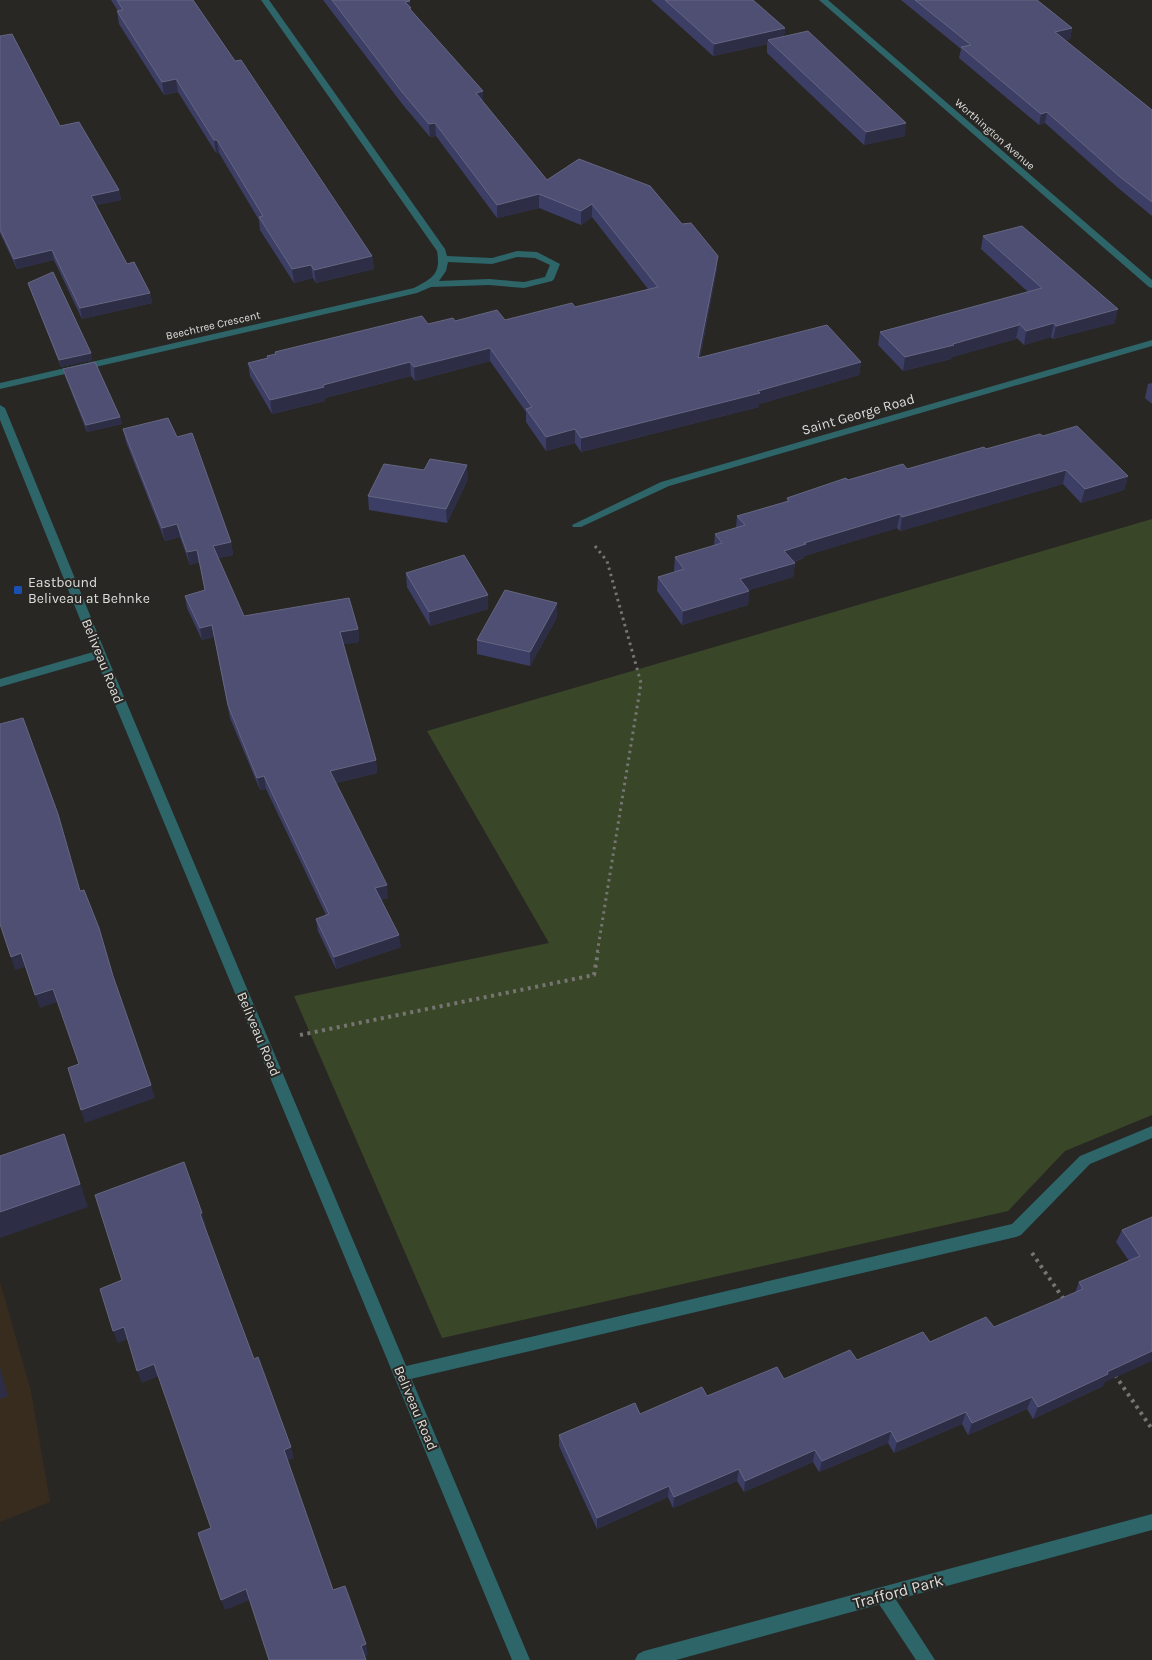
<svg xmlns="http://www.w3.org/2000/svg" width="1152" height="1660" font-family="Karla,sans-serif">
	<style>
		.commercial { fill: #382c1e }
		.green { fill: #3a4628 }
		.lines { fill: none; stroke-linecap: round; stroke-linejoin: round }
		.path-far1 { stroke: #767572; stroke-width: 3; stroke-dasharray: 2.5 4; stroke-linecap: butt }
		.path { stroke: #767572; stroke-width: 4; stroke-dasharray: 3 4.5; stroke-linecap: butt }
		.service { fill: #2d6569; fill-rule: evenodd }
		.minor { fill: #2d6569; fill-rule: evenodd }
		.tertiary { fill: #2d6569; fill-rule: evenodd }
		.wall { fill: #3d3e65 }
		.shaded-wall { fill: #2d2e46 }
		.building { fill: #4e4f72; stroke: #656682 }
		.transit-dot { fill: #1a4fb4; stroke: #282724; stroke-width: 2 }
		.labels { text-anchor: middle; stroke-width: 4; stroke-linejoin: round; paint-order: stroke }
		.far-street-label { font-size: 11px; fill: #dededc; stroke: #282724 }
		.street-label { font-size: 14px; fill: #dededc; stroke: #282724 }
		.poi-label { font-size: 14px; fill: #dededc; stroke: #282724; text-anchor: start }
		.near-street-label { font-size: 16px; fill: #dededc; stroke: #282724 }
	</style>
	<rect width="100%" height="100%" fill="#282724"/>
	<polygon class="commercial" points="0,1282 31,1391 50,1502 0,1522"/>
	<polygon class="green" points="1152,519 1152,1115 1065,1151 1008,1211 442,1338 294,996 549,943 427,731"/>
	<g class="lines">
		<polyline class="path-far1" points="595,546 607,561 641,683 597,954"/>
		<g class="path">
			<polyline points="300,1035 594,975 598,952"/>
			<polyline points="1032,1253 1065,1301"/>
			<polyline points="1115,1375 1152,1429"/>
		</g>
		<g class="service">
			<polygon points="100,650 106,654 104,657 0,687 0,679"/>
			<polygon points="1152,1126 1152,1138 1090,1164 1021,1235 1016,1237 402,1381 396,1379 394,1374 396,1369 402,1367 1012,1224 1080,1156"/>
			<polygon points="883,1587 889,1589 935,1660 916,1660 877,1601 875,1595 877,1589"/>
		</g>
		<g class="minor">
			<path d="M 261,0 L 269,0 L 445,249 L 447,256 L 492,258 L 517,251 L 537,252 L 560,264 L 554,279 L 552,281 L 524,288 L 489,285 L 431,287 L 417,293 L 0,389 L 0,383 L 414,288 C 433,278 441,274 437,251 ZM 517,257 L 535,258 L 550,265 L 545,277 L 524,282 L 489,279 L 439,281 L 446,271 L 448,262 L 492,264 Z"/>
			<polygon points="1152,340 1152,346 669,486 581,527 573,527 572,525 661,482"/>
			<polygon points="1152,1514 1152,1530 676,1660 635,1660 638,1654 644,1651"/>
		</g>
		<g class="tertiary">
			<polygon points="819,0 828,0 1152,280 1152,288 1149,287"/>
			<polygon points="0,405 5,408 106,654 530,1660 512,1660 94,654 0,420"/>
		</g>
	</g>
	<g class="wall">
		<polygon points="111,0 193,0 235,61 372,256 374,269 316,283 313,278 294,283 260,230 259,220 219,153 216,153 178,92 164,95 119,24 117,11 118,11"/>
		<polygon points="323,0 409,0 411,11 483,91 483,102 547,180 717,269 700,358 861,362 859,375 759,404 759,407 581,452 575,443 546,451 526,422 526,412 490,361 415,381 411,376 325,398 325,401 272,414 250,376 248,363 268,358 275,354 275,352 428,324 455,321 505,320 575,307 648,289 592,217 581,225 539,208 497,218 436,136 430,137 403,105"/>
		<polygon points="651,0 753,0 785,28 784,36 905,136 864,145 767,53 767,44 713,56"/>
		<polygon points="901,0 1037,0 1072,28 1070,39 1064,40 1152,110 1152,216 1117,187 1045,123 1039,125 959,58 961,49"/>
		<polygon points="0,36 60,126 119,190 121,200 96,205 127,264 150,293 152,303 82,319 54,260 17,269 0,233"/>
		<polygon points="983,236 1115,323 1053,339 1051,337 1024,345 1017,338 1016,339 952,357 951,359 903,371 878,345 880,332 1028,292 981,249"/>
		<polygon points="28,283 92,360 61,367 30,289"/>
		<polygon points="63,369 120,417 122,424 87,432 65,376"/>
		<polygon points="1152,383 1152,404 1145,398 1148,384"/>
		<polygon points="123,429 177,437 231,542 233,555 218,558 244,616 358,629 359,642 343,644 376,760 377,773 336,783 388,898 381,900 401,947 336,969 318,931 316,919 326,915 266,789 260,790 230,718 214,637 202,640 187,608 185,596 205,590 200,562 190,565 180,537 165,541 126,442"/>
		<polygon points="1043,436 1128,476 1124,490 1081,503 1063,484 900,531 897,528 804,556 804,558 794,562 795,563 793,577 749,590 748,605 682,625 657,591 658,577 675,572 674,571 675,557 714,546 715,534 736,528 737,516 787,501 787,498 848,480 907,469 986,449"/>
		<polygon points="468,479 447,523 369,510 368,496"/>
		<polygon points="406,573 488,595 488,609 430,626 407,587"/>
		<polygon points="557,617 530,666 477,654 477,640"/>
		<polygon points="1152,1217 1103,1386 1033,1419 1027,1409 968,1435 962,1424 894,1453 888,1443 819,1472 813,1462 744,1492 737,1481 673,1508 668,1497 597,1529 559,1446 559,1435 707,1396 784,1379 930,1342 994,1327 1075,1293 1079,1282 1129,1261 1116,1242 1122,1230"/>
	</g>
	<g class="shaded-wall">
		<polygon points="410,1 411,21 405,2"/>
		<polygon points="785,28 784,40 768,40 767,44 713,56 714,44"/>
		<polygon points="1072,28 1070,39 1053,43 1055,32"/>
		<polygon points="176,79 178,92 164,95 162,82"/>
		<polygon points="483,91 483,104 476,93"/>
		<polygon points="1047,112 1045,123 1039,125 1041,114"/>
		<polygon points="435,123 436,136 430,137 429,124"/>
		<polygon points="906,123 905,136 864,145 866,132"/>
		<polygon points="214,140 217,140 219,153 216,153"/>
		<polygon points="119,190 121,200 93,206 91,196"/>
		<polygon points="539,194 539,208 497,218 497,205"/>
		<polygon points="592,204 592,217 581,225 581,211"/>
		<polygon points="52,250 54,260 17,269 14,259"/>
		<polygon points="372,256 374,269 316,283 314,270"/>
		<polygon points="718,256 717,269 697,372 698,358"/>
		<polygon points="311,265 313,278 294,283 292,269"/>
		<polygon points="150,293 152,303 82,319 80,308"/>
		<polygon points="1118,309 1115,323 1053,339 1056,326"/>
		<polygon points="1054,323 1051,337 1024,345 1026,331"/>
		<polygon points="1019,325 1016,339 952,357 951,359 903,371 905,357"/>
		<polygon points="490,348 490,361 415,381 414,367"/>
		<polygon points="91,353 92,360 61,367 59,360"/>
		<polygon points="410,362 411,376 325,398 325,401 272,414 270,400 323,385"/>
		<polygon points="861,362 859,375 759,404 759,407 581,452 581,438 758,391"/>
		<polygon points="120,417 122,424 87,432 86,425"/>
		<polygon points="575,429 575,443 546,451 546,437"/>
		<polygon points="467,465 468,479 447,523 446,509"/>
		<polygon points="1066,470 1063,484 900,531 902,517"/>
		<polygon points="1128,476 1124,490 1081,503 1085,489"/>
		<polygon points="900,514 897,528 804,556 804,558 783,565 784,551 804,543"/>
		<polygon points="177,524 180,537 165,541 162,528"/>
		<polygon points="231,542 233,555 215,559 213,546"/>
		<polygon points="197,550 200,562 190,565 187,552"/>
		<polygon points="795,563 793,577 739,593 740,579"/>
		<polygon points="749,591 748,605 682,625 683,611"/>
		<polygon points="488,595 488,609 430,626 429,612"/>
		<polygon points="557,603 557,617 530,666 530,652"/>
		<polygon points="212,625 214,637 202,640 200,628"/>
		<polygon points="358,629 359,642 341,645 340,632"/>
		<polygon points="376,760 377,773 332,784 330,771"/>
		<polygon points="264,776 266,789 260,790 257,778"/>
		<polygon points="387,885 388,898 377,901 375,888"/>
		<polygon points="399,935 401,947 336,969 334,957"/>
		<polygon points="21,953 25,967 15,970 11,957"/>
		<polygon points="53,989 57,1002 40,1008 35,995"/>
		<polygon points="151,1085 155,1098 85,1123 81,1110"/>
		<polygon points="64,1134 88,1207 0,1238 0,1212"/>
		<polygon points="202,1213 206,1226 204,1226 200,1214"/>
		<polygon points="124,1327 128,1339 118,1343 113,1331"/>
		<polygon points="1152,1351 1152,1361 1105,1382 1103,1386 1033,1419 1038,1407 1107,1372"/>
		<polygon points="154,1364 159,1376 142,1383 137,1371"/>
		<polygon points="0,1367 8,1396 0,1399"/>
		<polygon points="1032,1397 1027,1409 968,1435 972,1423"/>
		<polygon points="966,1412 962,1424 894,1453 897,1442"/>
		<polygon points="891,1431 888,1443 819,1472 822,1461"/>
		<polygon points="291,1447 294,1458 287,1461 284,1450"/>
		<polygon points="815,1450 813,1462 744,1492 745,1481"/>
		<polygon points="739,1469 737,1481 673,1508 674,1497"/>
		<polygon points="669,1486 668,1497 597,1529 597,1518"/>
		<polygon points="246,1589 250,1600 225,1610 221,1600"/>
		<polygon points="366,1644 368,1655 363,1657 361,1646"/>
	</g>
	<g class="building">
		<polygon points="117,0 193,0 235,61 241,60 372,256 314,270 311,265 292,269 259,217 263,216 217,140 214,140 176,79 162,82 117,11 123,10"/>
		<polygon points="332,0 409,0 410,1 405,2 411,8 409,8 483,91 476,93 547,180 579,159 650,186 682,224 691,223 718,256 698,358 827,325 861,362 758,391 760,393 581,438 575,429 546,437 526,409 532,407 490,348 414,367 410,362 323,385 324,387 270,400 248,363 268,358 267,356 276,354 275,352 422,316 428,324 453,318 455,321 497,310 505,320 572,303 575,307 658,287 592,204 581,211 539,194 497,205 435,123 429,124 402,92"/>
		<polygon points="665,0 753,0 785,28 714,44"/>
		<polygon points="915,0 1037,0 1072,28 1055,32 1152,110 1152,202 1119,176 1047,112 1041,114 961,47 971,45"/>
		<polygon points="808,31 906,123 866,132 768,40"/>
		<polygon points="12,34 60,126 79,122 119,190 91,196 127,264 134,262 150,293 80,308 52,250 14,259 0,229 0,36"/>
		<polygon points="1022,226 1118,309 1056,326 1054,323 1026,331 1019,323 1019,325 953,344 954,345 905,357 880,332 1042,288 983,236"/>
		<polygon points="53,272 91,353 59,360 28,283"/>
		<polygon points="95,362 120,417 86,425 63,369"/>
		<polygon points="168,418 177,437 192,433 231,542 213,546 244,616 349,598 358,629 340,632 376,760 330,771 387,885 375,888 399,935 334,957 316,919 329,914 264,776 257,778 228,705 212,625 200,628 185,596 205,590 197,550 187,552 177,524 162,528 123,429"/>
		<polygon points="1077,426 1128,476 1085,489 1066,470 902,517 900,514 804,543 806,544 784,551 795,563 740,579 749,591 683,611 658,577 684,569 675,557 722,543 715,534 745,525 737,516 789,501 787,498 846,478 848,480 903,464 907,469 984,447 986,449 1040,434 1043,436"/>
		<polygon points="430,459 467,465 446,509 368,496 384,464 424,470"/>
		<polygon points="464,555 488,595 429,612 406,573"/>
		<polygon points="505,590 557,603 530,652 477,640"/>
		<polygon points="23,718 58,814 80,891 84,890 99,928 113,976 151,1085 81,1110 68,1068 79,1064 53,989 35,995 21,953 11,957 0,924 0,724"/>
		<polygon points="64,1134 80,1184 0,1212 0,1156"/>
		<polygon points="184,1162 202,1213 200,1214 227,1287 254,1359 258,1357 291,1447 284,1450 333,1590 345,1586 366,1644 361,1646 366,1660 269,1660 246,1589 221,1600 198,1533 211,1528 154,1364 137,1371 124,1327 113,1331 100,1289 122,1280 95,1195"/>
		<polygon points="1152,1217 1152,1351 1107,1372 1108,1374 1038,1407 1032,1397 972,1423 966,1412 897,1442 891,1431 822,1461 815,1450 745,1481 739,1469 674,1497 669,1486 597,1518 559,1435 635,1403 640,1414 702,1387 707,1396 777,1367 784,1379 850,1350 857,1360 923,1332 930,1342 986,1317 994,1327 1083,1289 1079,1282 1140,1256 1122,1230"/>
	</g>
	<rect class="transit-dot" x="13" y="585" width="10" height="10" rx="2.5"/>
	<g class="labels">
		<g class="far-street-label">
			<text transform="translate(995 134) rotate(41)" y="4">Worthington Avenue</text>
			<text transform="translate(213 325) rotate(-13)" y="4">Beechtree Crescent</text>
		</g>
		<g class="street-label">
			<text transform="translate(858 414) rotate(-16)" y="5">Saint George Road</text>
			<text transform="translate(103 661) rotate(68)" y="5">Beliveau Road</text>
			<text transform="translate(259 1034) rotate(67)" y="5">Beliveau Road</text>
			<text transform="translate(416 1408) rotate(67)" y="5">Beliveau Road</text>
		</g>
		<g class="poi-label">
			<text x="28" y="587">Eastbound<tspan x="28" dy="16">Beliveau at Behnke</tspan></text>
		</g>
		<g class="near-street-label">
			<text transform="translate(898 1591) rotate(-15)" y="6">Trafford Park</text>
		</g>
	</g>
</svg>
